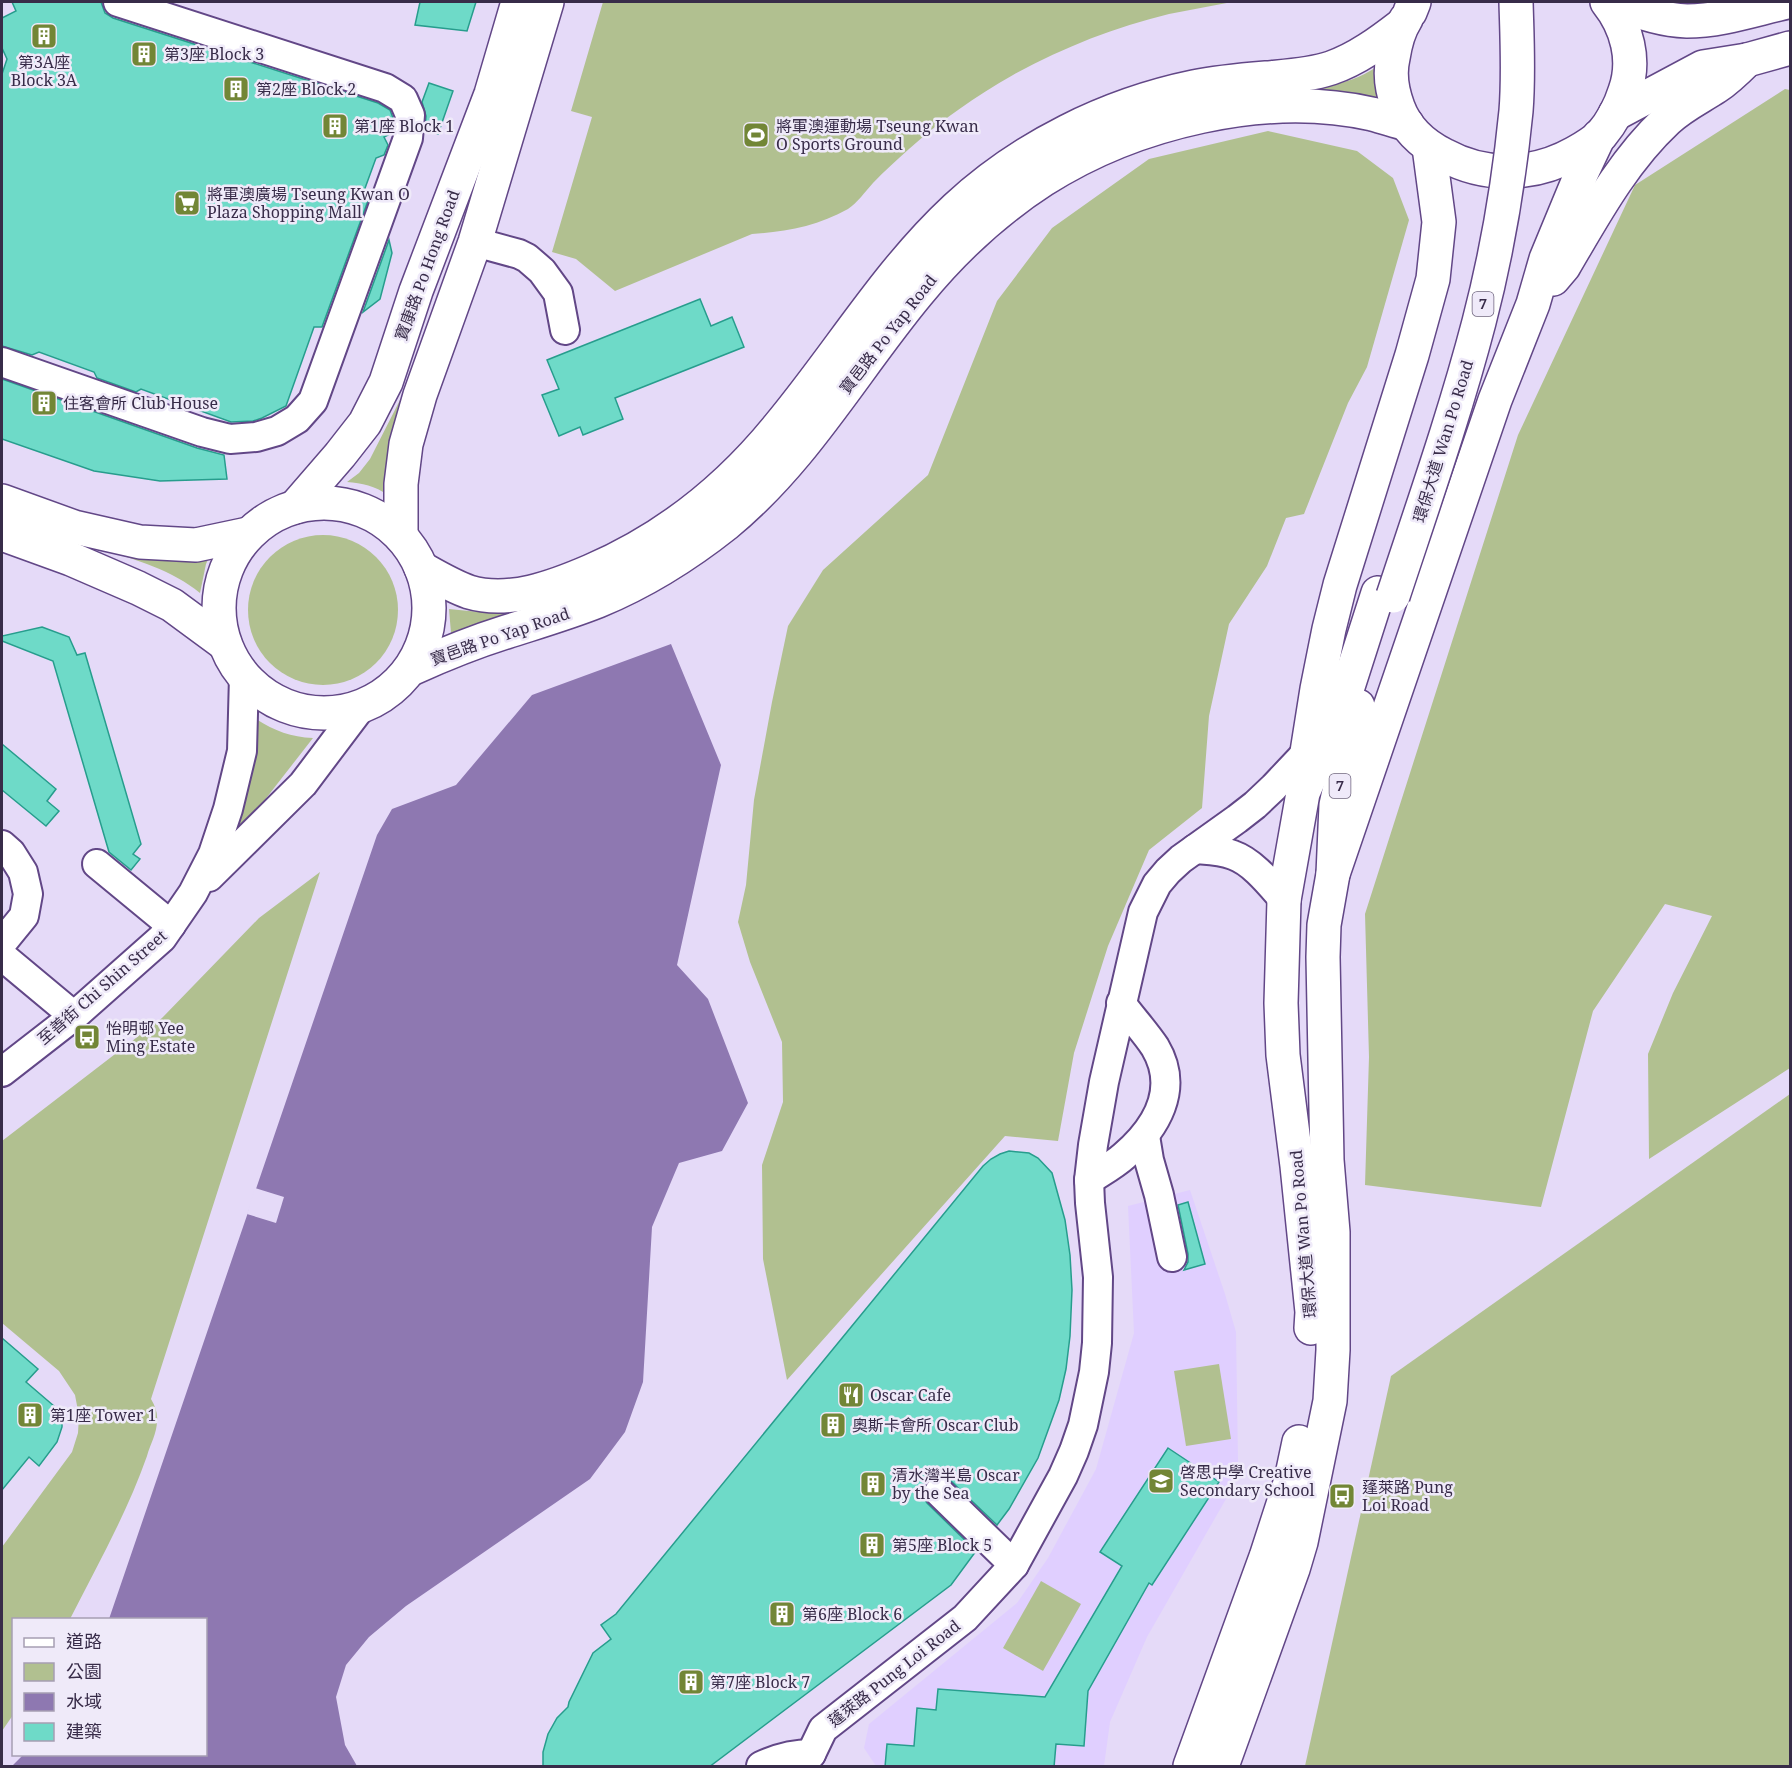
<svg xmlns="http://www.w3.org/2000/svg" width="1792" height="1768" font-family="'Noto Serif','Noto Sans TC',serif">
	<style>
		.built { fill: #e0cfff }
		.green { fill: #b1c090 }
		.water { fill: #8e78b1 }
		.pier { fill: #e5daf8 }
		.building { fill: #6edac8; stroke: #279d8d; stroke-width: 1.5 }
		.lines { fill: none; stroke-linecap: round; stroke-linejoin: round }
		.minor-casing { stroke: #624787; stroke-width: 32 }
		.major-casing { stroke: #624787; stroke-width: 36 }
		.highway-casing { stroke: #624787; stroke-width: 36 }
		.minor { stroke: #fff; stroke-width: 28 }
		.major { stroke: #fff; stroke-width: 33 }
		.highway { stroke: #fff; stroke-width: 33 }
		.highway-bridge-casing { stroke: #624787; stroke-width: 36; stroke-linecap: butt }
		.highway-bridge { stroke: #fff; stroke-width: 33 }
		.labels { text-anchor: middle; stroke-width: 5; stroke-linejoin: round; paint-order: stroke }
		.shield { fill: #efeaf9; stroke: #6f657e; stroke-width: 1.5 }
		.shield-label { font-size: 15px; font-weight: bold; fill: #382c49 }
		.poi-label { font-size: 16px; fill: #382c49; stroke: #efeaf9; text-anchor: start }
		.street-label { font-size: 16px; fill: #382c49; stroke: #efeaf9 }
	</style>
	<rect width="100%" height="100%" fill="#e5daf8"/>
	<polygon class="built" points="1190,1190 1225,1294 1236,1332 1238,1461 1230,1492 1147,1637 1110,1722 1104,1766 876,1766 864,1748 869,1724 1017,1603 1048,1558 1096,1469 1134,1333 1128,1206"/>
	<g class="green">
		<path d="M 603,2 L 1232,2 C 1211,6 1190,10 1169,14 C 1115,27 1062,48 1013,75 C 976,96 940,121 909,149 C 897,160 884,171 873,183 C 865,192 857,203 848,209 C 818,226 785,232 752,234 L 615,291 L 576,259 L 552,252 L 592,117 L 571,111 Z"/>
		<path d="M 1378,66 L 1381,98 L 1387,114 L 1362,99 L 1345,94 L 1290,94 L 1247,98 L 1178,110 L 1148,120 L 1116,132 L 1058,161 L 1005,196 L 955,239 L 902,302 L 798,438 C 756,488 706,533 648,564 C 616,582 579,597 543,608 C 513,618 481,623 451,633 L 449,609 C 462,610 476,612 489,612 C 532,611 574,591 612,572 C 666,546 717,513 759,469 C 839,386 896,277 985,202 C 1039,157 1107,122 1175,104 C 1185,101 1196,97 1207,95 C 1230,92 1252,89 1275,88 C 1315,85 1341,91 1378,66 Z"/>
		<polygon points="1785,89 1790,90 1790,1068 1649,1159 1648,1054 1673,993 1712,916 1665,904 1593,1011 1541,1207 1365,1185 1369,1057 1365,914 1518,435 1635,185"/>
		<polygon points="1268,131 1357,151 1393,178 1409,220 1367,367 1348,403 1304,514 1286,518 1267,566 1229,624 1209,716 1202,808 1149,850 1108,946 1074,1053 1058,1141 1005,1136 787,1380 763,1259 762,1165 783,1102 782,1042 750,962 738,922 746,885 754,800 772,702 788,626 823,570 928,475 997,301 1052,228 1149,159"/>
		<path d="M 400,400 L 406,402 L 388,495 C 375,486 362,483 347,482 L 359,473 L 370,459 Z"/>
		<circle cx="323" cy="610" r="75"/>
		<path d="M 102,549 L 210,555 L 206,564 L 200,593 C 172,570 136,560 102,549 Z"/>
		<path d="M 256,719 C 275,731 291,737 313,738 L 232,842 Z"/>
		<path d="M 320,872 L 151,1399 C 155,1406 158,1413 157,1421 C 157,1433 150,1445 147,1456 C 127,1513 97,1566 70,1619 L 14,1620 L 13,1715 L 2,1731 L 2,1547 L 72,1452 L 78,1433 L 79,1416 L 75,1395 L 59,1371 L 2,1323 L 2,1141 L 162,1018 L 259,918 Z"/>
		<polygon points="1790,1094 1790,1766 1305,1766 1391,1376"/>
		<polygon points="1219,1364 1231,1439 1186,1446 1174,1371"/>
		<polygon points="1041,1581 1081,1604 1043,1671 1003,1648"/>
	</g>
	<polygon class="water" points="671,644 721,765 677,965 708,999 748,1103 722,1151 679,1163 652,1227 643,1382 625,1432 590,1479 406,1606 369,1637 346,1665 336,1697 345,1745 357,1766 12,1766 23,1755 206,1754 206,1620 109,1619 377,835 392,809 456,785 532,695"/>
	<polygon class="pier" points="255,1188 284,1197 276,1223 247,1214"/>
	<g class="building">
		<polygon points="12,2 101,2 105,13 113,18 378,103 390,110 393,118 392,133 384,137 388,145 384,155 376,158 364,191 369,198 322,327 314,327 286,406 262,418 253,421 231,422 141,389 136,392 97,378 94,372 39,352 32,355 2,346 2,74 7,59 2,48 2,18 16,11"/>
		<polygon points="420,2 476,2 467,31 415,25"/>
		<polygon points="429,83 453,91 438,134 425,129 426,116 422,102"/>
		<polygon points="389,240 392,253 380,299 363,312"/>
		<polygon points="700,299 711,326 732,317 744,347 615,398 623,419 583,435 580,427 559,436 542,395 559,389 547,360"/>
		<polygon points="2,379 197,448 224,455 227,479 160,481 94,471 2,439"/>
		<polygon points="42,627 69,637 77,655 85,653 141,844 133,854 140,859 131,870 109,852 53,661 2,641 2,636"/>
		<polygon points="2,744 56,789 47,801 59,811 46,826 2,790"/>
		<polygon points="1009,1151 1029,1153 1038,1158 1052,1173 1065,1220 1070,1255 1072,1290 1070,1336 1066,1369 1059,1400 1038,1458 1009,1509 997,1525 950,1480 944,1476 935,1476 928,1480 923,1489 923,1497 927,1503 976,1551 951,1585 709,1767 543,1767 543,1752 548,1734 557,1718 568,1707 569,1702 593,1653 611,1639 601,1625 616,1614 983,1166 991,1159 1000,1154"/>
		<polygon points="1188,1202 1205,1264 1184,1270 1188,1262 1188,1254 1178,1205"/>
		<polygon points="2,1338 38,1369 26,1382 61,1412 58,1416 62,1419 62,1427 57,1442 39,1466 29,1457 2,1490"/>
		<polygon points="1168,1448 1219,1482 1152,1585 1149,1583 1088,1691 1084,1746 1056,1744 1054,1767 885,1767 887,1744 914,1746 917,1708 936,1710 938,1689 1045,1697 1122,1566 1100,1552"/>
	</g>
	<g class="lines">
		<defs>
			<g id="minor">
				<polyline points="475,242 519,254 527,258 542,271 558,293 565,330"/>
				<polyline points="2,362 202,432 230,439 256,437 277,431 297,419 313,401 408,138 410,115 403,99 385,88 118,2"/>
				<polyline points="2,845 11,853 23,872 28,894 24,916 2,943"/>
				<path d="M 1195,849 C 1207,850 1221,850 1233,855 C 1253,862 1270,884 1284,900"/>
				<polyline points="97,864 171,925"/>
				<polyline points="209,877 303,784 361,707"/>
				<polyline points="2,956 74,1016"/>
				<polyline points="2,1072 74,1016 162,938 193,893 213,854 228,809 242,751 244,676"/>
				<polyline points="1145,1136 1149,1160 1159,1195 1172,1257"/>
				<path d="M 1089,1180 C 1101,1172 1114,1165 1124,1156 C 1156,1128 1180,1089 1155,1047 C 1145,1032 1132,1018 1121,1003"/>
				<polyline points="939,1492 1014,1565"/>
				<polyline points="811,1754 823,1729 965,1618 1014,1565 1063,1476 1074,1451 1083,1425 1094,1372 1097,1343 1098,1277 1090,1203 1089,1180 1093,1145 1104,1082 1143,912 1157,884 1168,871 1181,859 1237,819 1255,805 1274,787 1307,752"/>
				<path d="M 761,1766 C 778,1758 793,1754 811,1754"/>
			</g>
			<g id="major">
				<path d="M 1615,2 C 1637,12 1662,20 1687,21 C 1721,21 1756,9 1788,2"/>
				<path d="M 1406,19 C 1398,31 1395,45 1393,58 C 1389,75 1392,91 1398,107 C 1406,129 1424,145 1444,155 C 1486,178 1534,176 1575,153 C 1584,148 1594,142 1601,135 C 1612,122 1620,107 1625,91 C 1636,60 1627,27 1607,2"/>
				<polyline points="1615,114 1703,67 1747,60 1790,48"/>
				<path d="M 1553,279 L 1564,266 C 1594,215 1623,161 1667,120 C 1682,106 1699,98 1716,87 C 1728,79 1737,70 1747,60"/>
				<polyline points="2,501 74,527 140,542 196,545 248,534"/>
				<circle cx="324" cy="608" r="105"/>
				<polyline points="295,507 340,455 365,423 386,382 416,291 491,94 518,2"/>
				<polyline points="2,534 71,559 138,588 172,605 225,644"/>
				<polyline points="401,536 401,484 406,444 420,395 475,242 547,2"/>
				<path d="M 421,568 C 437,577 452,586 469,592 C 509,604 554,587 591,571 C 665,539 728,489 779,426 C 839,354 887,272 956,208 C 1022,147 1107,105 1194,87 C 1218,82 1242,80 1266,78 C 1287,76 1310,75 1331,68 C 1357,59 1380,42 1402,25"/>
				<path d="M 411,669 C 442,655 474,642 506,632 C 537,622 568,613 598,601 C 644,582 687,555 726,524 C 805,459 854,370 918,293 C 954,249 995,211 1043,180 C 1134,122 1265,90 1372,114 C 1384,117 1395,121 1407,124"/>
				<polyline points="1304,784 1307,752 1317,689 1329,629 1340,585 1412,355 1433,279 1439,222 1429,147"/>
				<polyline points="1284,900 1281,1003 1283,1055 1297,1166 1312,1312 1311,1328"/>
				<polyline points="1190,1766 1266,1557 1291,1480 1299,1442"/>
				<polyline points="1222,1766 1293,1569 1301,1542 1330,1401 1333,1350 1333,1232 1327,1160 1323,957 1324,925 1333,874 1495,400 1533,304 1546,259 1582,172 1599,136"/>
			</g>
			<g id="highway">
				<polyline points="1410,12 1414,2"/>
				<polyline points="1333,874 1336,805 1358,706"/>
				<polyline points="1284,900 1303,793 1345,696 1378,593"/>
			</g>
		</defs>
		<use href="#minor" class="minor-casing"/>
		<use href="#major" class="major-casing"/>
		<use href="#highway" class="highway-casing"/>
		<use href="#minor" class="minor"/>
		<use href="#major" class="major"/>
		<use href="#highway" class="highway"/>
		<defs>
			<path id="highway-bridge" d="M 1393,596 C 1423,505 1455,414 1479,322 C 1497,253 1509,182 1516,111 C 1519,75 1517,38 1516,2"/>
		</defs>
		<use href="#highway-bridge" class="highway-bridge-casing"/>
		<use href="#highway-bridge" class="highway-bridge"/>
	</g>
	<defs>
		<symbol id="building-square" viewBox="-11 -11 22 22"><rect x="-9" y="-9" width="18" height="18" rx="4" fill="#728636" stroke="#efeaf9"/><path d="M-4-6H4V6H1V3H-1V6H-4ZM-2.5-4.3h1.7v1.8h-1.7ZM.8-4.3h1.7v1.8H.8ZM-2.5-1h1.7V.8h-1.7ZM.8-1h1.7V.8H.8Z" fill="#fff"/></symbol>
		<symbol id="stadium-square" viewBox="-11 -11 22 22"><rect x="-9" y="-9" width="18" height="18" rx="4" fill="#728636" stroke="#efeaf9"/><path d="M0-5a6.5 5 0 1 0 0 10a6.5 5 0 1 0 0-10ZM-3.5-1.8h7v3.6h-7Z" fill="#fff"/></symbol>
		<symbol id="supermarket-square" viewBox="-11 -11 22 22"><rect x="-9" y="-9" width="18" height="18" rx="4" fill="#728636" stroke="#efeaf9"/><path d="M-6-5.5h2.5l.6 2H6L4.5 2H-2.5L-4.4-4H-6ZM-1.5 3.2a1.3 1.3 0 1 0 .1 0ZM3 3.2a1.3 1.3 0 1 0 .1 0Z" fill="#fff"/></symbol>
		<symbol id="bus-square" viewBox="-11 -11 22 22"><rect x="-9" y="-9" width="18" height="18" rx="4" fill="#728636" stroke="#efeaf9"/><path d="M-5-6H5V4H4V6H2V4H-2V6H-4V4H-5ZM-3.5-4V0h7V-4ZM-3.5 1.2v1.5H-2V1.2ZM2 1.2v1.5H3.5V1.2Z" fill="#fff"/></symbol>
		<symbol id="restaurant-square" viewBox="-11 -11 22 22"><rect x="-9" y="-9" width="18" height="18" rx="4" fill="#728636" stroke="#efeaf9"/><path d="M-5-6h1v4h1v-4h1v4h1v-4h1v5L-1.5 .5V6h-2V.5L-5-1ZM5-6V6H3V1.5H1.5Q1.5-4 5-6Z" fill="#fff"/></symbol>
		<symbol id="school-square" viewBox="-11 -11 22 22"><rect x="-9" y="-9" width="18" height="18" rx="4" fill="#728636" stroke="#efeaf9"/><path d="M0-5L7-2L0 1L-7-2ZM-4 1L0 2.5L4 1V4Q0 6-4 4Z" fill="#fff"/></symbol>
	</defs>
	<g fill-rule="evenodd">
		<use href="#building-square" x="29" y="21" width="30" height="30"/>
		<use href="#building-square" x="129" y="39" width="30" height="30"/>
		<use href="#building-square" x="221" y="74" width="30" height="30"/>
		<use href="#building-square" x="320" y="111" width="30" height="30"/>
		<use href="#stadium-square" x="741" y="120" width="30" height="30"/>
		<use href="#supermarket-square" x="172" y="188" width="30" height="30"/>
		<use href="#building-square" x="29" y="388" width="30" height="30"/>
		<use href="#bus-square" x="72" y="1022" width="30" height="30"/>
		<use href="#restaurant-square" x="836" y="1380" width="30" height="30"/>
		<use href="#building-square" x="15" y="1400" width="30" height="30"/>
		<use href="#building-square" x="818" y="1410" width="30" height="30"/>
		<use href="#school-square" x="1146" y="1466" width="30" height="30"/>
		<use href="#building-square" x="858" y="1469" width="30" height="30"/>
		<use href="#bus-square" x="1327" y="1481" width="30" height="30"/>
		<use href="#building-square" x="857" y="1530" width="30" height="30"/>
		<use href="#building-square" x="767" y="1599" width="30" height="30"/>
		<use href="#building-square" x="676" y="1667" width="30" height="30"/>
	</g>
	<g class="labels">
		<g class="shield">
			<rect x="1472.5" y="292" width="21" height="24" rx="4.5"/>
			<rect x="1329.5" y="774" width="21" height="24" rx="4.5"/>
		</g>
		<g class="shield-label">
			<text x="1483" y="309">7</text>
			<text x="1340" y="791">7</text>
		</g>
		<g class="poi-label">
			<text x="164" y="60">第3座 Block 3</text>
			<text x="44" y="68" text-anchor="middle">第3A座<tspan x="44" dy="18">Block 3A</tspan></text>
			<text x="256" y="95">第2座 Block 2</text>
			<text x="354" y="132">第1座 Block 1</text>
			<text x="776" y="132">將軍澳運動場 Tseung Kwan<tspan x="776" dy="18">O Sports Ground</tspan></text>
			<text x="207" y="200">將軍澳廣場 Tseung Kwan O<tspan x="207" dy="18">Plaza Shopping Mall</tspan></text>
			<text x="63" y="409">住客會所 Club House</text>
			<text x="106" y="1034">怡明邨 Yee<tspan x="106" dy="18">Ming Estate</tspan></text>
			<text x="870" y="1401">Oscar Cafe</text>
			<text x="50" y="1421">第1座 Tower 1</text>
			<text x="852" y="1431">奧斯卡會所 Oscar Club</text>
			<text x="1180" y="1478">啓思中學 Creative<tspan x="1180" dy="18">Secondary School</tspan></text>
			<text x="892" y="1481">清水灣半島 Oscar<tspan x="892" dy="18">by the Sea</tspan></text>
			<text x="1362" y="1493">蓬萊路 Pung<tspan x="1362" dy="18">Loi Road</tspan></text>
			<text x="892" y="1551">第5座 Block 5</text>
			<text x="802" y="1620">第6座 Block 6</text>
			<text x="710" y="1688">第7座 Block 7</text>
		</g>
		<g class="street-label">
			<text transform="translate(427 265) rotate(-70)" y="6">寶康路 Po Hong Road</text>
			<text transform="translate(888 334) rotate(-52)" y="6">寶邑路 Po Yap Road</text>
			<text transform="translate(1443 441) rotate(-73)" y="6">環保大道 Wan Po Road</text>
			<text transform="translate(500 636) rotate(-19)" y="6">寶邑路 Po Yap Road</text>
			<text transform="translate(102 987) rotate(-41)" y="6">至善街 Chi Shin Street</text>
			<text transform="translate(1303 1234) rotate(-95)" y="6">環保大道 Wan Po Road</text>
			<text transform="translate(894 1673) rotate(-38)" y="6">蓬萊路 Pung Loi Road</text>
		</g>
	</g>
	<rect width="1792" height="1768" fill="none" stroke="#382c49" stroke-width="6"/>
	<rect x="12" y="1618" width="195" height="138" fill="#efeaf9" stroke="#a69eb3" stroke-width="1.5"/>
	<rect x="24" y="1638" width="30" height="9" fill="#ffffff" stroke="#a69eb3" stroke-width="1.5"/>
	<text x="66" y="1648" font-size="18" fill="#382c49">道路</text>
	<rect x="24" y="1663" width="30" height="18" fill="#b1c090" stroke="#a69eb3" stroke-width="1.5"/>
	<text x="66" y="1678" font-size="18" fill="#382c49">公園</text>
	<rect x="24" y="1693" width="30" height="18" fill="#8e78b1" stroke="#a69eb3" stroke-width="1.5"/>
	<text x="66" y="1708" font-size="18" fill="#382c49">水域</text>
	<rect x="24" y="1723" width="30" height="18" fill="#6edac8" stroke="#a69eb3" stroke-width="1.5"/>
	<text x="66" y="1738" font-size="18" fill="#382c49">建築</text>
</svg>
